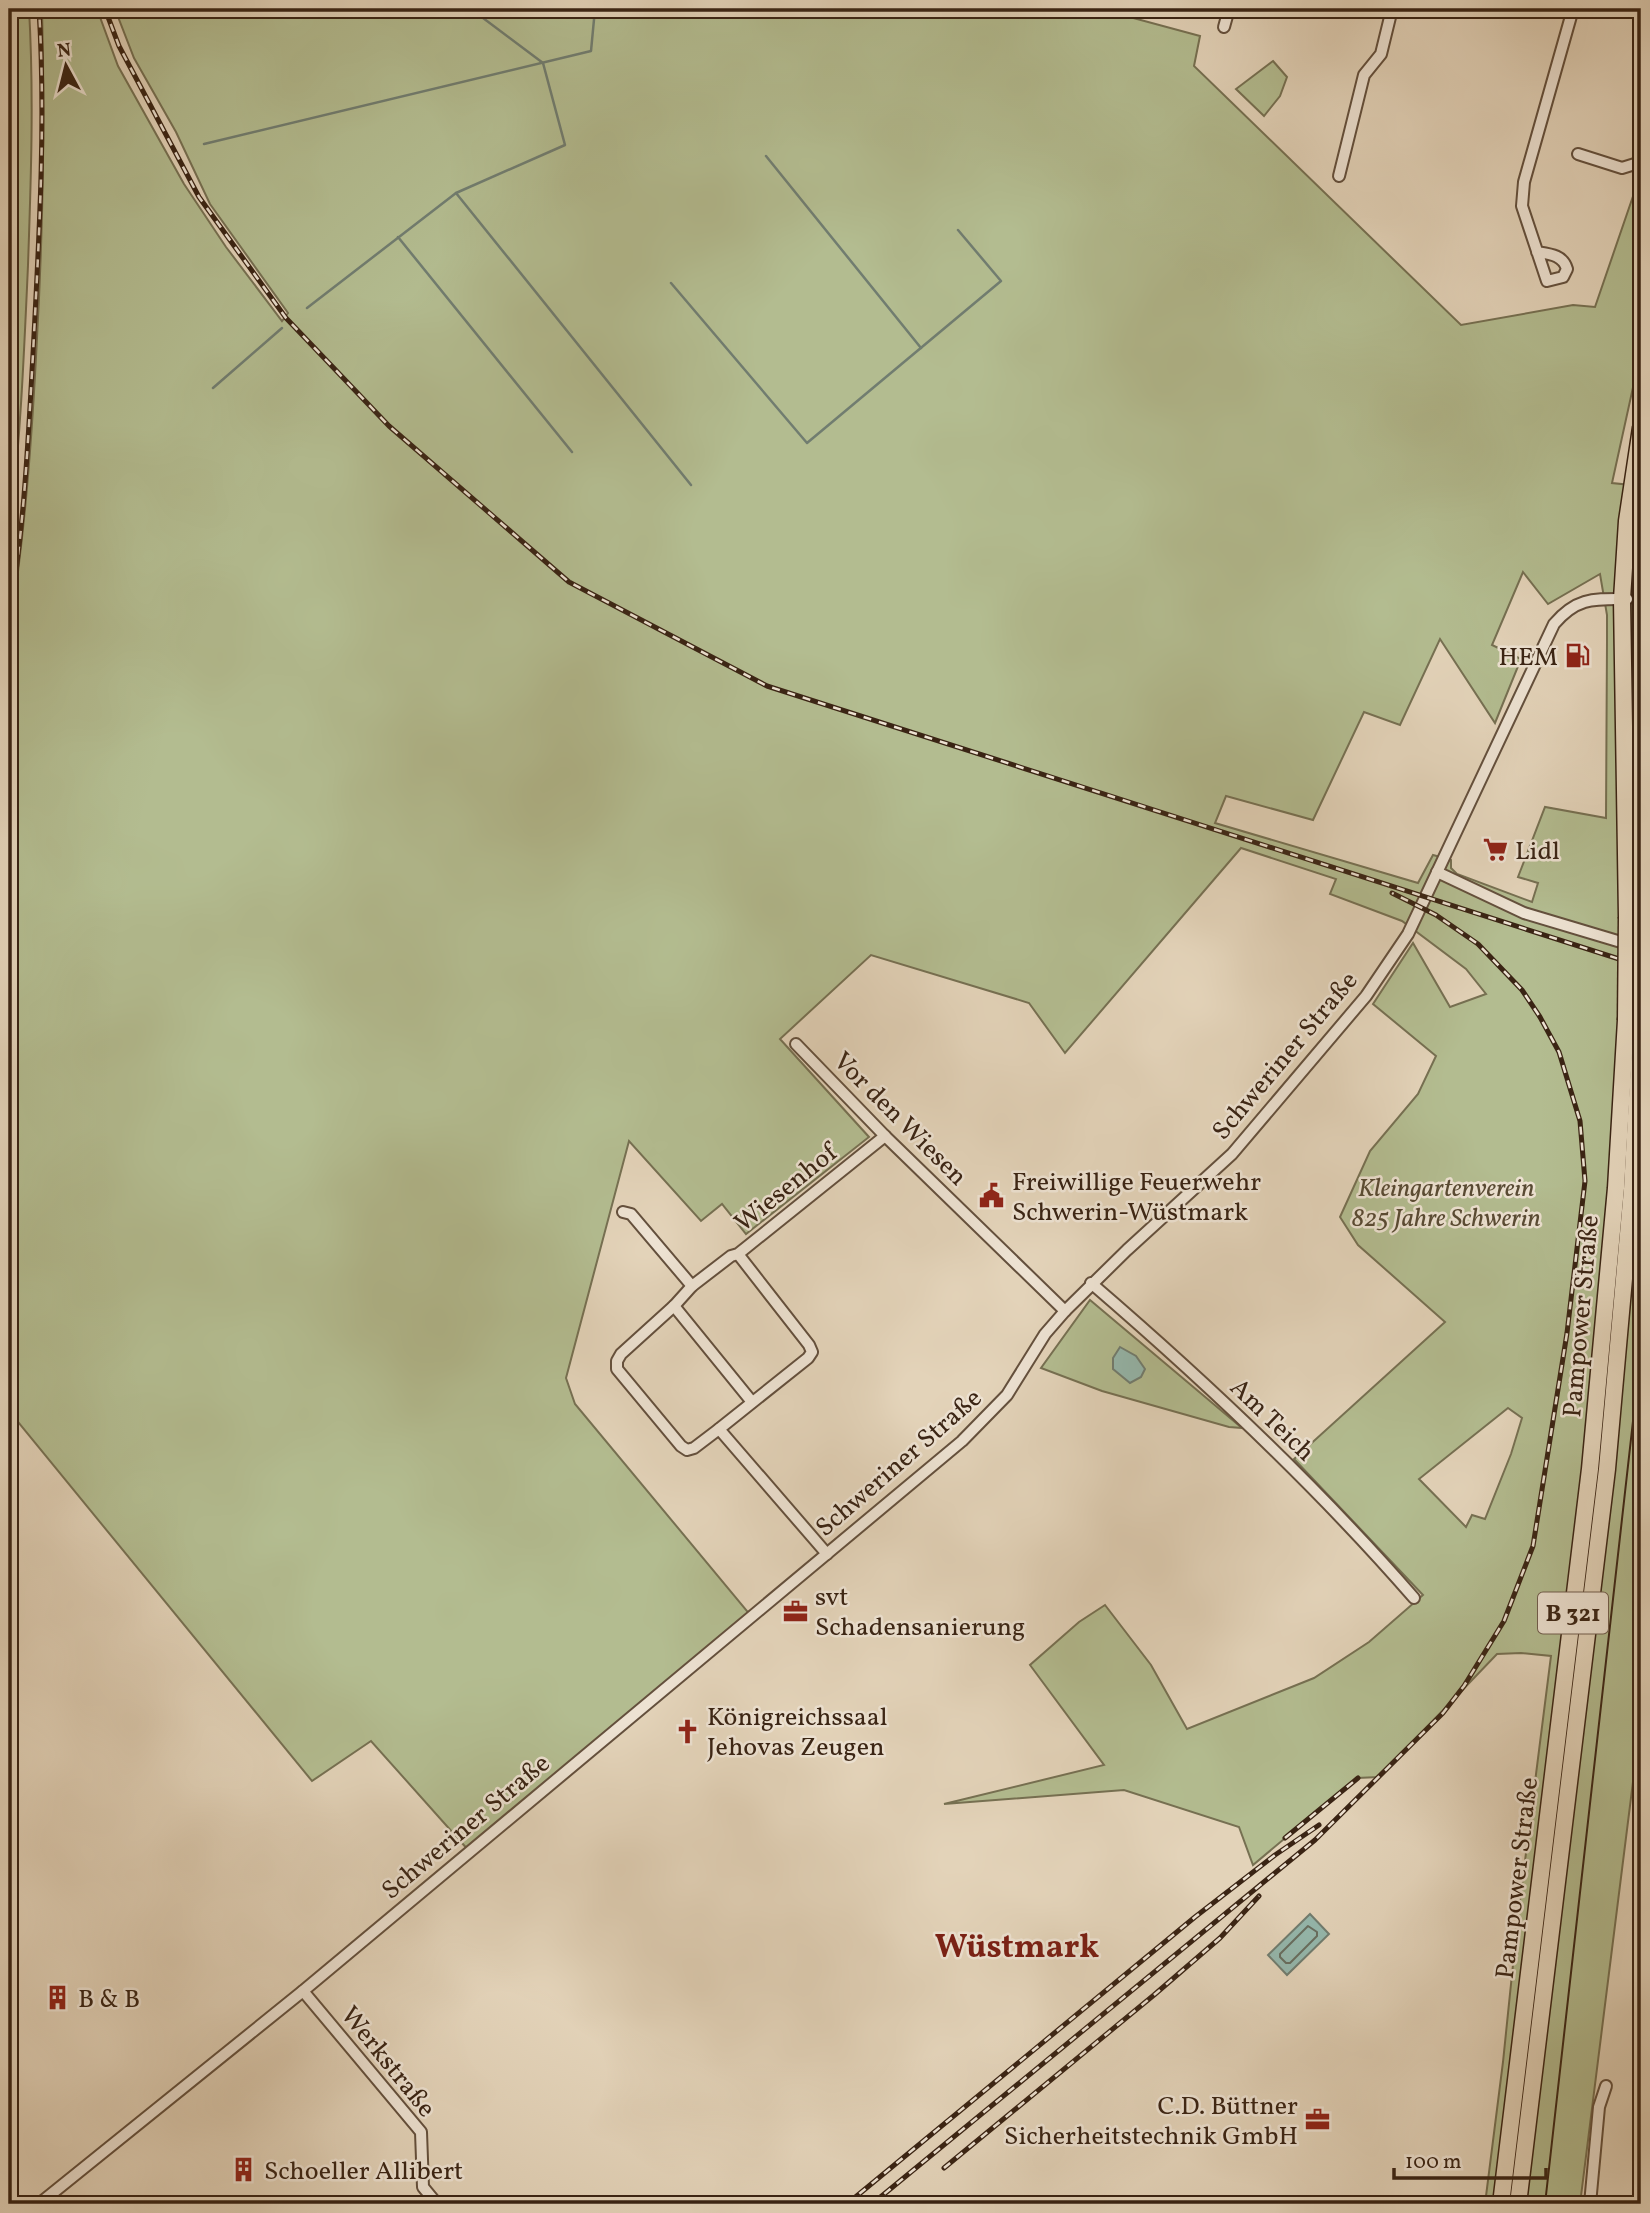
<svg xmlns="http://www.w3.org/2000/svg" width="1650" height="2213" font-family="Vollkorn,serif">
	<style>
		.green { fill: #b3bc90; stroke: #767052; stroke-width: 2; fill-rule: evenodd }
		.water { fill: #95b8ad; stroke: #717d70; stroke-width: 2 }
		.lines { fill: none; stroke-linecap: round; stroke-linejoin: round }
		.shore { stroke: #686e60; stroke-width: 2 }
		.stream { stroke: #717d70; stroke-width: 2.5 }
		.street-casing { stroke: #64503d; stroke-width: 14 }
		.primary-casing { stroke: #3a2414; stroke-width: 19 }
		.street { stroke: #ede2d2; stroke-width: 10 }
		.primary { stroke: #e3d3b9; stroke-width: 16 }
		.tram { stroke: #3a2414; stroke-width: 2 }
		.rail-casing { stroke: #3a2414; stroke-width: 5 }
		.rail { stroke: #ede2d2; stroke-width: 2.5; stroke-dasharray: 8; stroke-linecap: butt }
		.primary-bridge-casing { stroke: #3a2414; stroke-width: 19; stroke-linecap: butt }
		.primary-bridge { stroke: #e3d3b9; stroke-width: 16 }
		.labels { text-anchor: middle; stroke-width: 5; stroke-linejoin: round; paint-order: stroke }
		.shield { fill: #ede2d2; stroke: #705d4d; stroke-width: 2 }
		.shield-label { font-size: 24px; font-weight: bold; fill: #3a2414 }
		.poi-label { font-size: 26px; fill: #3a2414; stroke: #ede2d2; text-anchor: start }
		.street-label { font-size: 26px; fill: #3a2414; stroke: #ede2d2 }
		.park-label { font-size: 26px; font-style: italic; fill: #584a33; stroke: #ede2d2 }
		.district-label { font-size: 33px; font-weight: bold; fill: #7a1f14; stroke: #ede2d2 }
	</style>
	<rect width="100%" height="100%" fill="#e3d3b9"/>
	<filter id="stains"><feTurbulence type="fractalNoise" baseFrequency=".00286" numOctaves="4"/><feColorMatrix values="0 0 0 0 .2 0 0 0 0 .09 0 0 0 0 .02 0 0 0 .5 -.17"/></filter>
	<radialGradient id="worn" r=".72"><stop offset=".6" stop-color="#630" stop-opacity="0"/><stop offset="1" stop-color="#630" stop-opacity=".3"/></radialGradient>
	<g class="green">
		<path d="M 9,9 L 29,9 C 34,94 31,180 28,265 C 24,356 20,448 9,537 Z"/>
		<path d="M 42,9 L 97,9 L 118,66 L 184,184 L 226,247 L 282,321 L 288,313 L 210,204 L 176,132 L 134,58 L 115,9 L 1100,9 L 1200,36 L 1194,66 L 1461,325 L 1573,305 L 1595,307 L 1641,173 L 1641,351 L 1612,483 L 1641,486 L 1641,1744 L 1637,1750 L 1580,2204 L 1485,2204 L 1503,2062 L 1518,1916 L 1551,1656 L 1521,1653 L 1497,1654 L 1379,1777 L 1357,1778 L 1253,1865 L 1239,1827 L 1124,1790 L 944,1804 L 1104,1765 L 1030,1665 L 1079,1622 L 1105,1605 L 1151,1665 L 1187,1729 L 1314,1678 L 1369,1642 L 1423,1595 L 1294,1459 L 1445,1322 L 1358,1245 L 1340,1217 L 1370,1151 L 1418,1094 L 1436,1056 L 1373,1004 L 1413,943 L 1450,1007 L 1486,994 L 1466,969 L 1402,921 L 1330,894 L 1336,879 L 1241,848 L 1065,1053 L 1029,1003 L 871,955 L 780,1039 L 869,1137 L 746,1234 L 722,1204 L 701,1221 L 629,1141 L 566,1378 L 575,1404 L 752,1617 L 470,1852 L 371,1741 L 312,1781 L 9,1411 L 9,634 C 25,536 32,437 37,338 C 43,228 45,118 42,9 ZM 1523,572 L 1548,604 L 1600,574 L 1607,615 L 1607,642 L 1606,818 L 1545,807 L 1518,877 L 1538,883 L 1532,902 L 1457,874 L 1451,868 L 1451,860 L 1433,855 L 1418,883 L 1215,823 L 1226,796 L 1313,820 L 1364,712 L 1400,725 L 1440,639 L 1495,723 L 1521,659 L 1492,645 ZM 1508,1408 L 1522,1418 L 1511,1454 L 1485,1519 L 1472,1515 L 1466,1527 L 1419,1479 Z"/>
		<polygon points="1273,61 1287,77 1280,96 1264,116 1236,89"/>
		<polygon points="1090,1300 1242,1428 1229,1427 1102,1391 1041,1368"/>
	</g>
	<g class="water">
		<polygon points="1120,1347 1136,1356 1145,1369 1141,1377 1130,1383 1113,1369 1113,1358"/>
		<polygon points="1310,1914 1329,1934 1287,1975 1268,1955"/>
	</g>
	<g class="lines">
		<polygon class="shore" points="1308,1926 1317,1932 1317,1936 1290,1963 1286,1963 1280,1957 1280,1954"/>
		<g class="stream">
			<polyline points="204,144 591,51 595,9"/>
			<polyline points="766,156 921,348"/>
			<polyline points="456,193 691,485"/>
			<polyline points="398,237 572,452"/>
			<polyline points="671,283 807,443 1001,281 958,230"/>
			<polyline points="307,308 456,193 565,145 543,63 471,9"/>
			<polyline points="213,388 282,328"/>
		</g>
		<defs>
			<g id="street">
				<polyline points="1224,27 1229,9"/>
				<polyline points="1578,154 1622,168 1638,163 1641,159"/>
				<polyline points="1339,176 1364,75 1381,54 1392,9"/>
				<path d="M 1537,252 C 1550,254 1563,255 1567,269 L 1563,277 L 1547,281 L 1522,206 L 1524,182 L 1573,9"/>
				<polyline points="1437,872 1524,913 1641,948"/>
				<polyline points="796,1044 885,1136 1065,1311"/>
				<polyline points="623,1212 631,1214 692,1286"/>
				<polyline points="738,1254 731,1256 692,1286 674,1306 621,1354 617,1361 617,1369 681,1446 687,1450 694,1448 719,1429 808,1358 812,1352 809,1345 738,1254 885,1136"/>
				<path d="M 1091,1283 C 1205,1381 1315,1484 1414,1598"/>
				<polyline points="674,1306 752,1402"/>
				<polyline points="719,1429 827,1554"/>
				<polyline points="303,1991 421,2132 423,2187 437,2204"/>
				<path d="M 39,2204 L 303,1991 L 962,1441 L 1007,1395 L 1045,1334 L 1065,1311 L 1127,1250 L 1232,1154 L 1366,996 L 1408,934 L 1554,624 C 1577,597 1594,599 1627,599"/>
				<polyline points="1590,2204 1599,2107 1606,2086"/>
			</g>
			<g id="primary">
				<polyline points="1641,583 1641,837"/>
				<polyline points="1627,917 1622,599 1627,521 1641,428"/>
				<polyline points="1501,2204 1590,1469 1616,1188 1626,1020"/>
				<polyline points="1518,2204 1607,1469 1632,1189 1641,1025"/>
			</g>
		</defs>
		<use href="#street" class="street-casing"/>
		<use href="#primary" class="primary-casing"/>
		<use href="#street" class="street"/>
		<use href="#primary" class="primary"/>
		<polyline class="tram" points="1545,2204 1641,1350"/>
		<defs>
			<g id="rail">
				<polyline points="105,9 119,46 199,197 286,318 389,426 569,582 767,686 1641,966"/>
				<path d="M 9,618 C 24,531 28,442 33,354 C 39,239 46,123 39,9"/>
				<polyline points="1285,1838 1358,1778"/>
				<polyline points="944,2168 1154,1995 1220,1938 1259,1896"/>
				<polyline points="847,2204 1195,1917 1275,1855 1319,1825"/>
				<polyline points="872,2204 1315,1840 1443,1713 1464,1686 1504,1621 1533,1546 1567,1333 1585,1181 1580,1121 1559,1052 1540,1017 1522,990 1478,944 1436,915 1392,893"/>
			</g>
		</defs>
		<use href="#rail" class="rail-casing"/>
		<use href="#rail" class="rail"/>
		<defs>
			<polyline id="primary-bridge" points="1626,1020 1627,917"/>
		</defs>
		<use href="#primary-bridge" class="primary-bridge-casing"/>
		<use href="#primary-bridge" class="primary-bridge"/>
	</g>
	<defs>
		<symbol id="fuel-bare" viewBox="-9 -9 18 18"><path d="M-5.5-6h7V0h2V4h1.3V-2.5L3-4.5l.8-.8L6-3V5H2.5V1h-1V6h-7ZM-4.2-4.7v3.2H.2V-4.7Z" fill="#8f2418" stroke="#ede2d2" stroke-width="2.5" paint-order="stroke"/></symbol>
		<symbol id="supermarket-bare" viewBox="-9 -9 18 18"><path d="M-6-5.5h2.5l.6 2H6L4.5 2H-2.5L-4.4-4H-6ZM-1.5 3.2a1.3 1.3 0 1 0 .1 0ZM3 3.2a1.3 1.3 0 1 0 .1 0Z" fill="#8f2418" stroke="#ede2d2" stroke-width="2.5" paint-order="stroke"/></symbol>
		<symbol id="civic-bare" viewBox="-9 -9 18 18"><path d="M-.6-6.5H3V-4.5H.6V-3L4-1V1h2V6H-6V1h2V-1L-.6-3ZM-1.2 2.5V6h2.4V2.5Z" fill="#8f2418" stroke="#ede2d2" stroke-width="2.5" paint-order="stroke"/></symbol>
		<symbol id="office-bare" viewBox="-9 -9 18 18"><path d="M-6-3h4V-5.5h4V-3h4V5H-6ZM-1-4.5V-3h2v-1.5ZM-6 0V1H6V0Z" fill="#8f2418" stroke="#ede2d2" stroke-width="2.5" paint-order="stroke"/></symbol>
		<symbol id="church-bare" viewBox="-9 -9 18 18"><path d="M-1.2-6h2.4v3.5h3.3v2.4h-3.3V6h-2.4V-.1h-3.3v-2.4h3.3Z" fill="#8f2418" stroke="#ede2d2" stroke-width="2.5" paint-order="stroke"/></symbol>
		<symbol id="building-bare" viewBox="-9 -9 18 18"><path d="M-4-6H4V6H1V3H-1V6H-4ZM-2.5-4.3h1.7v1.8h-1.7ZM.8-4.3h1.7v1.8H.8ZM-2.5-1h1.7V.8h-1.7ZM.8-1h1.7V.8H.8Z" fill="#8f2418" stroke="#ede2d2" stroke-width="2.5" paint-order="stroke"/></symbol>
	</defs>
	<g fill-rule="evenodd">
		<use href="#fuel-bare" x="1560" y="638" width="35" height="35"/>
		<use href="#supermarket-bare" x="1478" y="832" width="35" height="35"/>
		<use href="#civic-bare" x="974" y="1178" width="35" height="35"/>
		<use href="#office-bare" x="778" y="1594" width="35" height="35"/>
		<use href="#church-bare" x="670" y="1714" width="35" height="35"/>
		<use href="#building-bare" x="40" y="1980" width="35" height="35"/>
		<use href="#office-bare" x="1300" y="2102" width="35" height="35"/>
		<use href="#building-bare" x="226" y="2152" width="35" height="35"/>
	</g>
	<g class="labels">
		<rect class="shield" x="1538" y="1592.5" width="70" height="41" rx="5"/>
		<g class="shield-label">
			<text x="1573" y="1621">B 321</text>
		</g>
		<g class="poi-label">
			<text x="1558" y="665" text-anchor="end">HEM</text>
			<text x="1515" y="859">Lidl</text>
			<text x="1012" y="1190">Freiwillige Feuerwehr<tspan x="1012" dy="30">Schwerin-Wüstmark</tspan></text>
			<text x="815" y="1605">svt<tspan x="815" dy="30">Schadensanierung</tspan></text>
			<text x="707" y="1725">Königreichssaal<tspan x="707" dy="30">Jehovas Zeugen</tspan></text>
			<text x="78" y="2007">B &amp; B</text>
			<text x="1298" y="2114" text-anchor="end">C.D. Büttner<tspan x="1298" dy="30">Sicherheitstechnik GmbH</tspan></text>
			<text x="264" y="2179">Schoeller Allibert</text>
		</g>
		<g class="street-label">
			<text transform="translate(1284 1055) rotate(-50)" y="9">Schweriner Straße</text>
			<text transform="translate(901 1118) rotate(45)" y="9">Vor den Wiesen</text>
			<text transform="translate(785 1187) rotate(-39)" y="9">Wiesenhof</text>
			<text transform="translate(1580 1316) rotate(-85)" y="9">Pampower Straße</text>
			<text transform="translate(1273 1419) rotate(44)" y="9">Am Teich</text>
			<text transform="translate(898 1462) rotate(-41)" y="9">Schweriner Straße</text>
			<text transform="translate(465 1826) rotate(-40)" y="9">Schweriner Straße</text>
			<text transform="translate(1516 1878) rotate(-83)" y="9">Pampower Straße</text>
			<text transform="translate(389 2061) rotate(51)" y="9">Werkstraße</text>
		</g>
		<g class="park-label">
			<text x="1446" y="1196">Kleingartenverein<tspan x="1446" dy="30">825 Jahre Schwerin</tspan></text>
		</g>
		<g class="district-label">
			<text x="1017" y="1957">Wüstmark</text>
		</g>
	</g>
	<rect width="1650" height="2213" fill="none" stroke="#e3d3b9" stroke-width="35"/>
	<rect x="10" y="10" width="1629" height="2192" fill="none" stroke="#3a2414" stroke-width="3.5"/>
	<rect x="18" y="18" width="1615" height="2178" fill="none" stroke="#3a2414" stroke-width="2"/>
	<g transform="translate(66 66) rotate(353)" stroke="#ede2d2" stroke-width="5" paint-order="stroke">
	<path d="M0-5L12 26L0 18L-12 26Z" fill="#3a2414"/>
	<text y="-10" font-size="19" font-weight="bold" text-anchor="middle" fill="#3a2414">N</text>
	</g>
	<path d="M1394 2168v10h152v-10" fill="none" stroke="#3a2414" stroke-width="3.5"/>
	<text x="1405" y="2168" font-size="21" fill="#3a2414" stroke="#ede2d2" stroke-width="5" paint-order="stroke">100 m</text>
	<rect width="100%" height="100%" filter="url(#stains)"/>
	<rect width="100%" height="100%" fill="url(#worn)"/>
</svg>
